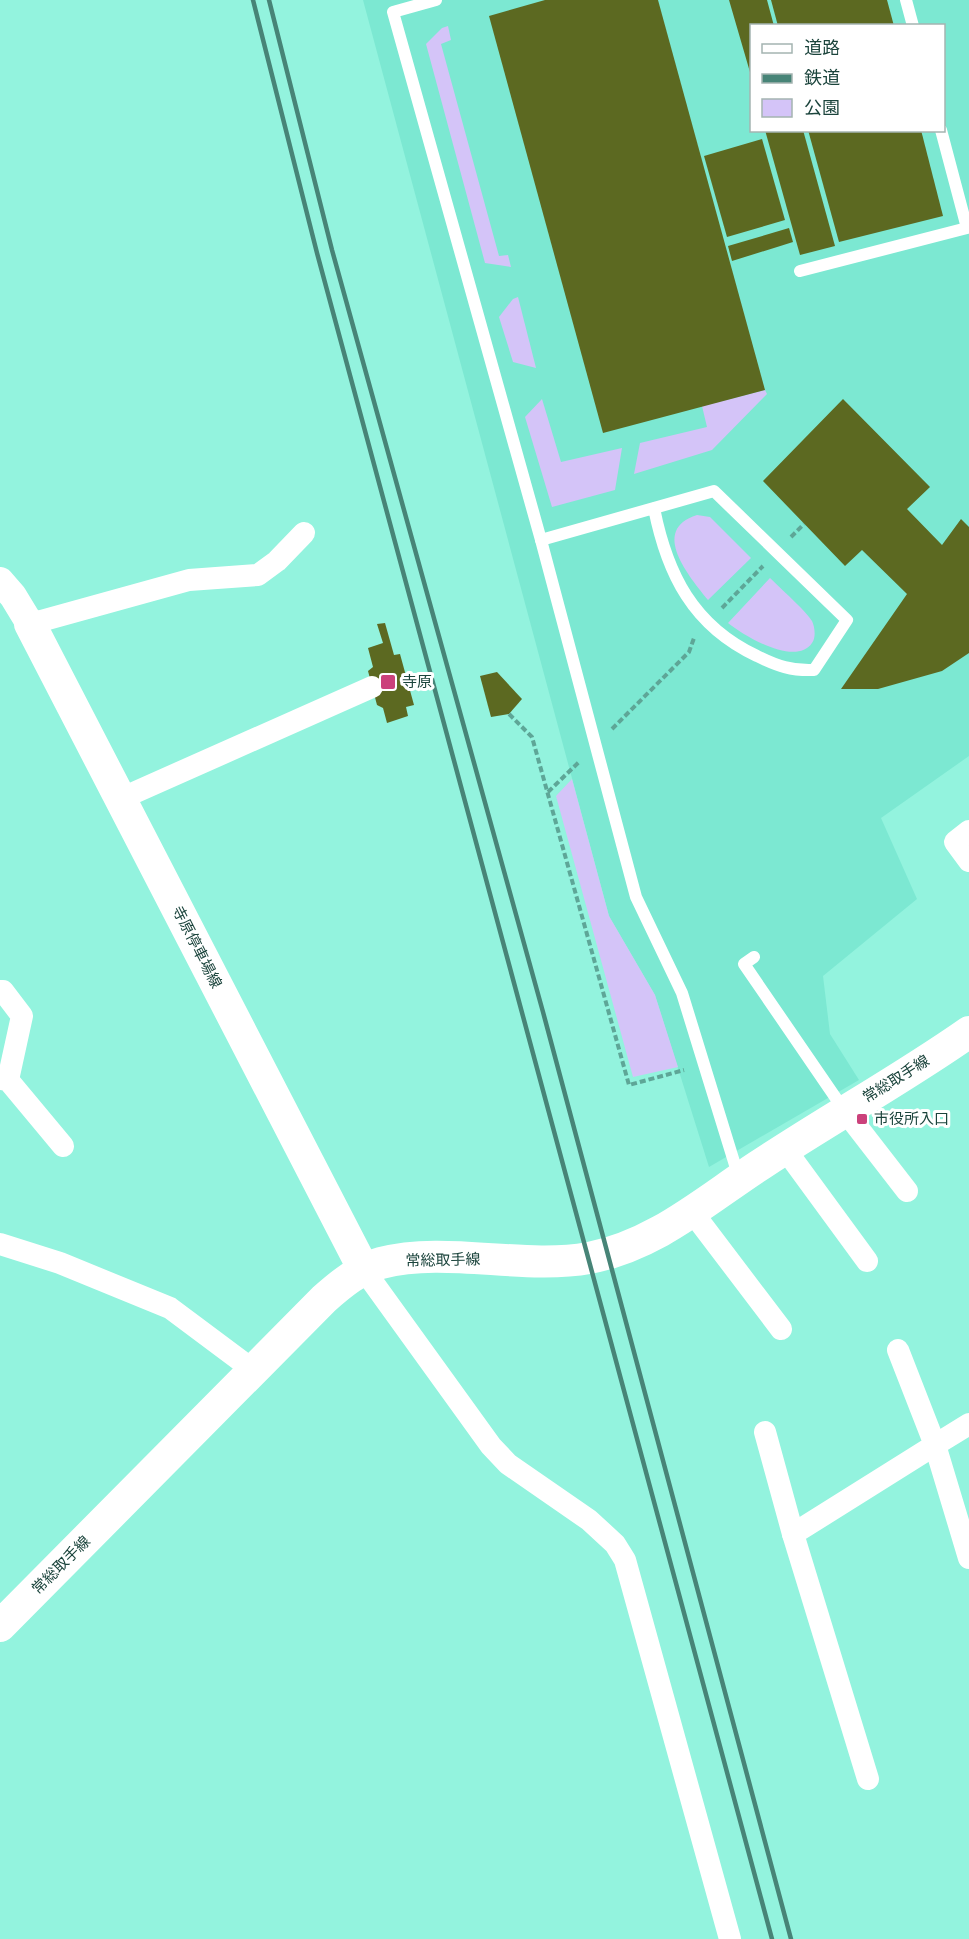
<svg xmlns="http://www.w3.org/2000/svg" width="969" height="1939" font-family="'DM Sans','Noto Sans JP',sans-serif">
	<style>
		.built { fill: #7ce8d2; fill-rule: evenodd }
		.green { fill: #d4c4f8 }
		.building { fill: #5c6921 }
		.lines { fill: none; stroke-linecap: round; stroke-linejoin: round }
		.path { stroke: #5ea697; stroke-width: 4; stroke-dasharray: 6 3; stroke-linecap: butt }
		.service { stroke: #fff; stroke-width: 12 }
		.minor { stroke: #fff; stroke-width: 22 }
		.tertiary { stroke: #fff; stroke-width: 28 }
		.secondary { stroke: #fff; stroke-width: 32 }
		.rail { stroke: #478477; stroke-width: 4.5 }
		.poi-dot { fill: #cb417b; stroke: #fff; stroke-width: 2 }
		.labels { text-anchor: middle; stroke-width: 6; stroke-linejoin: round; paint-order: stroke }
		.poi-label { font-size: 15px; fill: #1b443c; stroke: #fff; text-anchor: start }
		.street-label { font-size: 15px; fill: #1b443c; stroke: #fff }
	</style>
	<rect width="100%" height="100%" fill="#93f3de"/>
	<path class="built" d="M 363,0 L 969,0 L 969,756 L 881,818 L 917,899 L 823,976 L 830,1034 L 859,1080 L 709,1167 L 655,995 L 609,916 ZM 752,26 L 944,26 L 944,130 L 752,130 Z"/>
	<g class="green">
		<polygon points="448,26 451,40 441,44 499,256 508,255 511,267 485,263 426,44 442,28"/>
		<polygon points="518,297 536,368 513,362 499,317 513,299"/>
		<polygon points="765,390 767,394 712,450 634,474 640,443 707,427 702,406"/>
		<polygon points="542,399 561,462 622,448 615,490 552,507 525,417"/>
		<path d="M 697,515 L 710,517 L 751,558 L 708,600 C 690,577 649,530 697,515 Z"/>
		<path d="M 770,578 C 779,587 807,612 812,621 C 815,627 816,638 812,643 C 796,667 744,636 728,623 Z"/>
		<polygon points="572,779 609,916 655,995 678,1067 633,1077 556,796"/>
	</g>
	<g class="building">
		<polygon points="545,0 658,0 765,390 603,433 489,16"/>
		<polygon points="729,0 767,0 774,26 752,26 752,79"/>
		<polygon points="771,0 887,0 894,26 778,26"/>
		<polygon points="765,130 803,130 835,246 800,255"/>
		<polygon points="808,130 921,130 943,216 839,242"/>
		<polygon points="762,139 785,220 727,237 704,156"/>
		<polygon points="789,228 793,242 732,261 728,246"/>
		<polygon points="843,399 930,487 907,509 942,545 961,519 969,527 969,653 942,671 878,689 841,689 907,594 862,550 845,566 763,481"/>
		<polygon points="385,623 394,655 400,654 414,705 406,707 408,716 387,723 383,708 377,705 368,671 373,667 368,648 383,643 377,624"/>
		<polygon points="497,672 522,699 509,714 491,717 480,676"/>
	</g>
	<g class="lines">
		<g class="path">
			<polyline points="791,537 804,524"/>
			<polyline points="722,608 763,566"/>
			<polyline points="509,714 532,737 629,1085 684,1070"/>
			<polyline points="612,729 689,652 694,638"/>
			<polyline points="548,792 579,762"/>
		</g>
		<g class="service">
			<polyline points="436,0 393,12 541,540 636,897 682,993 739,1178"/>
			<polyline points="906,0 913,26"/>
			<polyline points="800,271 967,228 941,130"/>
			<path d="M 541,540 L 714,491 L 847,620 L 814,670 C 792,671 777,666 757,656 C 693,626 667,574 654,508"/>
			<polyline points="754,957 744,964 844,1110"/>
		</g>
		<g class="minor">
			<polyline points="30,624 189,580 258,575 277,561 304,533"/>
			<polyline points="120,799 372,687"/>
			<polyline points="969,831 955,842 969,861"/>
			<polyline points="0,991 3,991 22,1016 8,1080"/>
			<polyline points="0,1079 8,1080 63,1146"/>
			<polyline points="845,1111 907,1191"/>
			<polyline points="785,1149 867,1261"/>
			<polyline points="693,1213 781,1329"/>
			<polyline points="0,1244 60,1263 170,1308 253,1370"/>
			<polyline points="364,1270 491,1446 508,1464 589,1520 615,1544 625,1560 730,1939"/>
			<polyline points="969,1424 935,1445 969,1558"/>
			<polyline points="765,1432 793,1534 935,1445 898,1350"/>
			<polyline points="793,1534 868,1779"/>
		</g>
		<polyline class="tertiary" points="0,581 13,596 30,624"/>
		<g class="secondary">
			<polyline points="30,624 364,1270"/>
			<path d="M 0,1626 L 324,1299 C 341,1284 359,1269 381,1263 C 446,1246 523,1270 589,1258 C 657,1245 707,1199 763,1163 C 831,1118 902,1079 969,1032"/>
		</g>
		<g class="rail">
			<polyline points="253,0 317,253 772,1939"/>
			<polyline points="269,0 332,250 543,1012 791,1939"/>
		</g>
	</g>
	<g class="poi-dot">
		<rect x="380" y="674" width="16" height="16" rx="3"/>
		<rect x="856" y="1113" width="12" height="12" rx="3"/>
	</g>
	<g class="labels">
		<g class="poi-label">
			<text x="402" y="687">寺原</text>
			<text x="874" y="1124">市役所入口</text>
		</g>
		<g class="street-label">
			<text transform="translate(197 947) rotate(63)" y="5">寺原停車場線</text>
			<text transform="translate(896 1079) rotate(-32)" y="5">常総取手線</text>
			<text transform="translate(443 1260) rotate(-1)" y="5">常総取手線</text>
			<text transform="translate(61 1565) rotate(-45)" y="5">常総取手線</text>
		</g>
	</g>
	<rect x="750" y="24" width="195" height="108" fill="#ffffff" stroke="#a4b4b1" stroke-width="1.5"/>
	<rect x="762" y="44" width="30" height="9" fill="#ffffff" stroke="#a4b4b1" stroke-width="1.5"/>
	<text x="804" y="54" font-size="18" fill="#1b443c">道路</text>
	<rect x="762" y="74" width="30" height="9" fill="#478477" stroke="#a4b4b1" stroke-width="1.5"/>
	<text x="804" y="84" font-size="18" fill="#1b443c">鉄道</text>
	<rect x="762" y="99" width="30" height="18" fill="#d4c4f8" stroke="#a4b4b1" stroke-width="1.5"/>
	<text x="804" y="114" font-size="18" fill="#1b443c">公園</text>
</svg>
